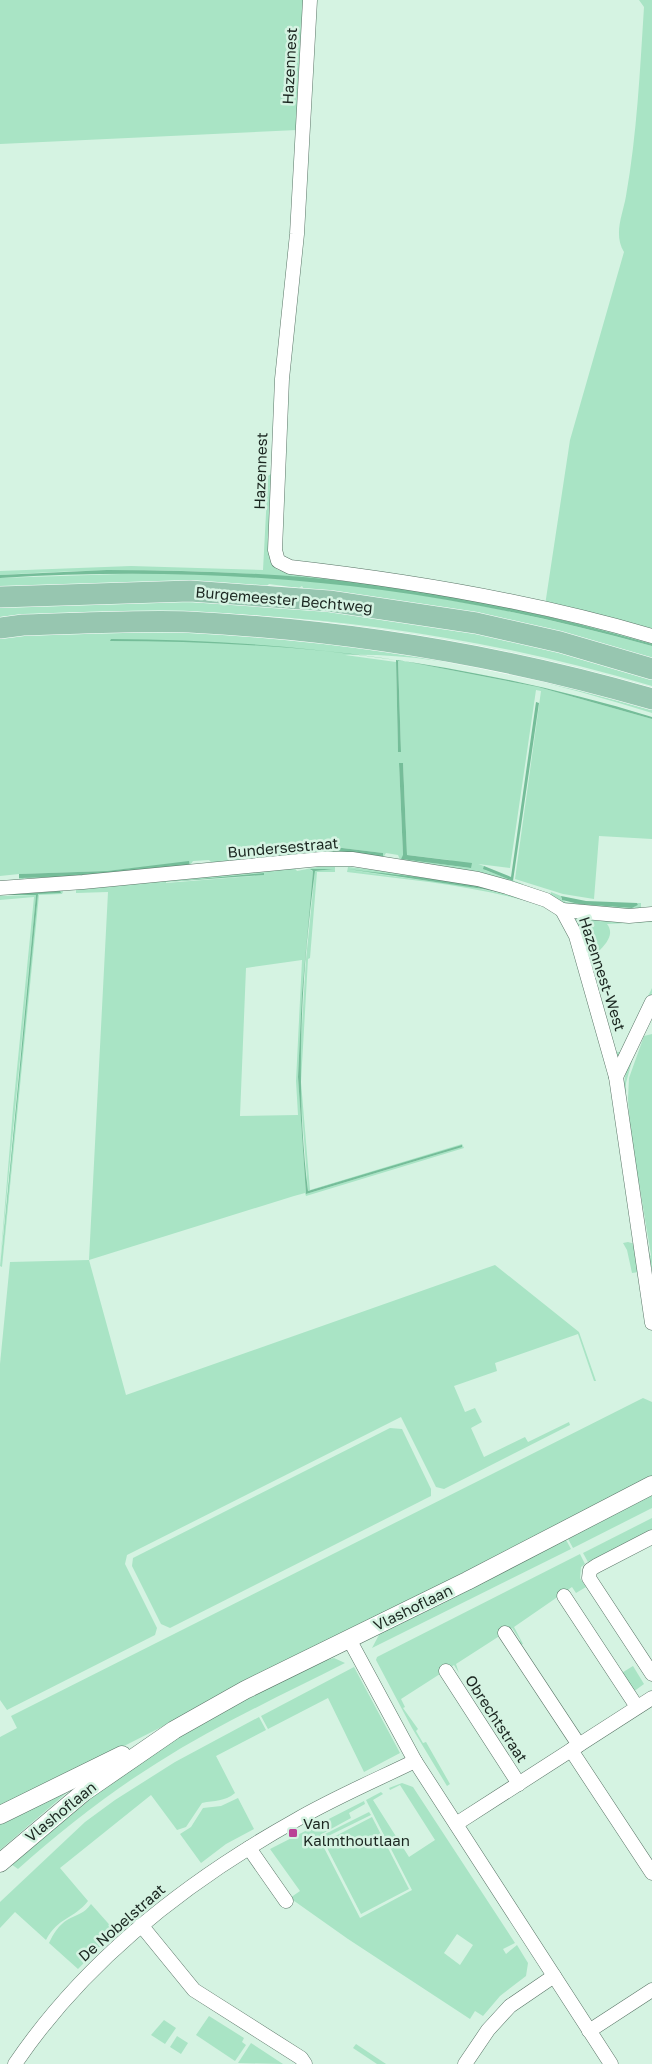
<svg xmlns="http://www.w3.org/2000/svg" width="652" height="2064" font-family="'Golos Text',sans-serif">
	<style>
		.green { fill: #a9e4c5; fill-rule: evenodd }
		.water { fill: #75bd99 }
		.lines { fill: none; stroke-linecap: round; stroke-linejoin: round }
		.minor-casing { stroke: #5a7567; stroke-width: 15 }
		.tertiary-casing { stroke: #5a7567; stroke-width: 19 }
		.primary-casing { stroke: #fff; stroke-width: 22 }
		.minor { stroke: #fff; stroke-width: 14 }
		.tertiary { stroke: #fff; stroke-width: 18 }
		.primary { stroke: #97c6b0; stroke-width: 21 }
		.poi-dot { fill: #ba4296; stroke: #d5f3e2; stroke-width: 2 }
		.labels { text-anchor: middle; stroke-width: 5; stroke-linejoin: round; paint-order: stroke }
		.street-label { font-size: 15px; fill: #1b2620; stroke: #d5f3e2 }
		.poi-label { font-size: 15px; fill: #1b2620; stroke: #d5f3e2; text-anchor: start }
	</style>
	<rect width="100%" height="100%" fill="#d5f3e2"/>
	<g class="green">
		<polygon points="0,0 306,0 297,130 0,144"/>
		<path d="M 639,0 L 652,0 L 652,644 C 440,583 220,559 0,575 L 0,571 L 131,566 L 263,570 L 268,476 L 271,474 L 271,562 L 278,570 L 352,579 L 544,612 L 570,440 L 624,252 C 613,234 623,214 626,196 C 637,134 640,70 644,7 Z"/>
		<path d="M 151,573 C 206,574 262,575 318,581 C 431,593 542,616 652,646 L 652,661 L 304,589 L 302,586 L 299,588 L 269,584 L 263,590 L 0,592 L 0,578 Z"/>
		<path d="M 159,601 C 256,604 354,610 449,628 C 518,641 585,659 652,677 L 652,686 C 440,623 220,600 0,617 L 0,607 Z"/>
		<path d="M 0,631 L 302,632 L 652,702 L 652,713 C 556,684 445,652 345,655 L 396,662 L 398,752 L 401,752 L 398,660 L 538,687 L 652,719 L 652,839 L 599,836 L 594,899 L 563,894 L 515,879 L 541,691 L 536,690 L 510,868 L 478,864 L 484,866 L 485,870 L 523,884 L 523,887 L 550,895 L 551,892 L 561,896 L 561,899 L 566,902 L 631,908 L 638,905 L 637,903 L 641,903 L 641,911 L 573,908 L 402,864 L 398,855 L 386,853 L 381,861 L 331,853 L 329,848 L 319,849 L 318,853 L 276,858 L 269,847 L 264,846 L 256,859 L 216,867 L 209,860 L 193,861 L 187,870 L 22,883 L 19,880 L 19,874 L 0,876 ZM 399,763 L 403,763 L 407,855 L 449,860 L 471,868 L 401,859 L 403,856 ZM 334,847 L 383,853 L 382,857 L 334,851 ZM 189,862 L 190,865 L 78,877 L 24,879 L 20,874 L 107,871 Z"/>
		<path d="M 293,866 L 297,871 L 317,867 L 335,867 L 335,872 L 317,872 L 310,958 L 308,959 L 301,1082 L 310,1190 L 462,1144 L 464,1148 L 306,1196 L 305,1193 L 294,1196 L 89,1260 L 126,1395 L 495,1265 L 579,1332 L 596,1381 L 594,1381 L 578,1334 L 495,1363 L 497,1371 L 454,1386 L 465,1412 L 475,1408 L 482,1422 L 471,1428 L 484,1457 L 525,1437 L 528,1442 L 569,1422 L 570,1425 L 444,1489 L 436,1487 L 401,1417 L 127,1555 L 125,1564 L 157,1628 L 155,1635 L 7,1710 L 0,1700 L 0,1364 L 10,1262 L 89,1260 L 108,892 L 76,893 L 76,889 ZM 334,869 L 315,871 L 306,959 L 299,1074 L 308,1191 L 462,1147 L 306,1194 L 298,1077 L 302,993 L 313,871 L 310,870 ZM 264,873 L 264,875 L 166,883 L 166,882 ZM 302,960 L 296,1081 L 298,1115 L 240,1116 L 246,968 Z"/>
		<path d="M 348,867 C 413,874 480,880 541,905 C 478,886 412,880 347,872 ZM 348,870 L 475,886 L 516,896 L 466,886 Z"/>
		<polygon points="65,887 62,894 39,895 2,1267 0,1266 38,894 60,891 0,895"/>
		<polygon points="36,895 0,1264 13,1109 34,897 0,900 0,896"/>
		<path d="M 576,915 L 652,917 L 652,922 L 607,924 C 615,934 606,944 598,952 L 587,950 L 616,1052 L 621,1052 L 652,988 L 652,993 L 619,1065 L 573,918 Z"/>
		<path d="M 652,1009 L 652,1014 L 634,1053 L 626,1083 L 626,1105 L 631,1142 L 628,1099 L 629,1078 L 644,1036 L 652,1034 L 652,1267 L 650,1269 L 652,1304 L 627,1155 L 633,1151 L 632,1143 L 625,1140 C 619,1079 625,1064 652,1009 ZM 639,1183 L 651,1255 L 650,1256 L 636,1184 Z"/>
		<polygon points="628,1242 635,1244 639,1272 632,1273 627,1250 623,1243"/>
		<polygon points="643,1398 652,1402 652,1478 0,1809 0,1737 17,1728 11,1716"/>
		<polygon points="390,1428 402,1429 431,1489 431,1496 170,1628 161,1624 132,1566 133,1558"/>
		<polygon points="652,1495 652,1508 573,1548 567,1537"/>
		<polygon points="652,1518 652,1529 588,1562 583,1553"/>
		<polygon points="565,1538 571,1549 372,1648 380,1633"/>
		<polygon points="580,1554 585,1564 581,1567 580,1578 586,1587 576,1593 572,1587 514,1627 523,1644 520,1645 519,1642 520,1640 512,1628 456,1664 459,1673 454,1665 401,1699 405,1707 403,1708 418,1729 416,1731 423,1743 426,1742 450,1784 447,1786 412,1728 376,1660 377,1657"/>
		<path d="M 334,1658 L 345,1663 C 282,1695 217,1725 157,1763 C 107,1794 62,1830 18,1869 L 8,1862 L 120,1771 L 213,1716 L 323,1661 Z"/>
		<polygon points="633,1666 644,1684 633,1692 620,1674"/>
		<polygon points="354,1667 400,1753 364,1772 328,1698 268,1729 261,1716"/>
		<path d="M 259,1717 L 266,1730 L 216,1756 L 235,1793 C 224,1802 215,1800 202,1803 L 186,1827 L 177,1830 L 151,1795 L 60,1868 L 88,1901 C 74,1919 58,1917 46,1940 L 15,1912 L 0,1928 L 0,1902 L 85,1822 L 115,1800 L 175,1762 Z"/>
		<path d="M 402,1783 L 413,1787 L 515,1943 L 503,1949 L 506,1954 L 517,1945 L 528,1963 L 526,1976 L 500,1996 L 483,2016 L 475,2011 L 470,2019 L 348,1939 L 290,1898 L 300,1891 L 270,1849 L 364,1801 L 365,1804 L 349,1813 L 351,1818 L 320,1835 L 321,1836 L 369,1812 L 371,1815 L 320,1840 L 360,1918 L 412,1890 L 366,1800 L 381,1792 L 383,1794 L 373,1800 L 409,1857 L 435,1840 L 400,1785 L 390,1790 L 389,1788 ZM 457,1934 L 473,1945 L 460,1965 L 444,1953 Z"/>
		<polygon points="70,1788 71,1789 0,1850 0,1824"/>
		<polygon points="238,1798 254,1829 226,1844 201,1863 180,1834 191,1827 203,1808 221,1806"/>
		<polygon points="372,1817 409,1889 361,1914 324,1842"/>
		<path d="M 91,1904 L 115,1931 L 78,1969 L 49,1943 C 53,1934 59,1925 67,1920 C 77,1914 84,1914 91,1904 Z"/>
		<polygon points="209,2016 244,2038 242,2042 246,2045 235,2061 196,2035"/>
		<polygon points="164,2020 176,2028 165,2044 151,2035"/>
		<polygon points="177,2036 188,2043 181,2054 170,2047"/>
		<polygon points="251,2043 283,2064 238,2063"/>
		<polygon points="356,2044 386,2064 377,2064 353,2048"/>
	</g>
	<g class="water">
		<path d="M 107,570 C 172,570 238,572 303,577 C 421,587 538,611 652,644 L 652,646 C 432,585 228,564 0,578 L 0,575 Z"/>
		<path d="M 111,639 C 295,640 475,663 652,717 L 652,719 L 538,687 L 398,660 L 401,752 L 398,752 L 396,660 C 301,646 206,641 110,641 Z"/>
		<polygon points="536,702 539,703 513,881 483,869 484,866 511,877"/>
		<polygon points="399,763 403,763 407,855 472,863 471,868 401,859 403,855"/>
		<polygon points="334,847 383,853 383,857 333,850"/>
		<polygon points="189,861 190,866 78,877 19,878 19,874 107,871"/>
		<path d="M 310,869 L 334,869 L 315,871 C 301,977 295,1085 308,1191 L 462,1145 L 462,1147 L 306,1194 L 298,1077 L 302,993 L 313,871 Z"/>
		<path d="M 348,869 C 405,877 505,881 553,910 L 516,896 L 483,889 Z"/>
		<polygon points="264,873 264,875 166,882"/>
		<polygon points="60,891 61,893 38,894 1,1266 36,895 0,895"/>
		<polygon points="561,896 586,901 637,903 638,905 632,908 579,904 562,900"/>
	</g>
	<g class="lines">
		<defs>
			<g id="minor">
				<path d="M 310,0 L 297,234 L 282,379 L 275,550 L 278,561 L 290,567 C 413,581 533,601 652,636"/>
				<polyline points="0,888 83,882 320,859 352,859 478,879 507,887 546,900 562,910 576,936 616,1077 652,1323"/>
				<polyline points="562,910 629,916 652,914"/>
				<polyline points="616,1077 652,1002"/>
				<polyline points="652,1537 596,1566 590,1570 589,1578 652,1674"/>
				<polyline points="564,1596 637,1707"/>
				<polyline points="505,1633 579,1745"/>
				<polyline points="349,1639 415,1761 611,2064"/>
				<polyline points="446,1671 519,1784"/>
				<polyline points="571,1750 652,1873"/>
				<polyline points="456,1824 652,1698"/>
				<polyline points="249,1848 286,1901"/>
				<polyline points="141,1925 194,1990 301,2058 305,2064"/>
				<polyline points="589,2031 652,1990"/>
				<path d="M 15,2064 C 86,1959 187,1881 296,1820 C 334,1798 376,1780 415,1761"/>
				<polyline points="465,2064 488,2030 510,2006 554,1976"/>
			</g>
			<g id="tertiary">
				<polyline points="0,1815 122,1755"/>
				<polyline points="0,1863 84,1792 174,1730 245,1690 467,1581 652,1485"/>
			</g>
			<g id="primary">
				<polyline points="0,597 190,591 329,601 476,623 560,642 652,669"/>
				<path d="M 0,628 L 23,625 C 78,624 134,620 189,622 C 346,630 501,655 652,699"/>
			</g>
		</defs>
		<use href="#minor" class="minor-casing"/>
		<use href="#tertiary" class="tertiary-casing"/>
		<use href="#primary" class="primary-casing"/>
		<use href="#minor" class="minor"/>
		<use href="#tertiary" class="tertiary"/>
		<use href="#primary" class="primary"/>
	</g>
	<rect class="poi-dot" x="288" y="1828" width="10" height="10" rx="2.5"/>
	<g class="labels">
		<g class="street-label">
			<text transform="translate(290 66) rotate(-87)" y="5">Hazennest</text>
			<text transform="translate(261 471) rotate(-88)" y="5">Hazennest</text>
			<text transform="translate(284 600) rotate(5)" y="5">Burgemeester Bechtweg</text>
			<text transform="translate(283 848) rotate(-5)" y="5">Bundersestraat</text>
			<text transform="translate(602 974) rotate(72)" y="5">Hazennest-West</text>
			<text transform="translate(413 1608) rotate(-26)" y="5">Vlashoflaan</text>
			<text transform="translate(496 1719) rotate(57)" y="5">Obrechtstraat</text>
			<text transform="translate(61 1812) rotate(-39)" y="5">Vlashoflaan</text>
			<text transform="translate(122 1923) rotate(-41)" y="5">De Nobelstraat</text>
		</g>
		<g class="poi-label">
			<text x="303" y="1829">Van<tspan x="303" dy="17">Kalmthoutlaan</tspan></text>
		</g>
	</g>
</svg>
